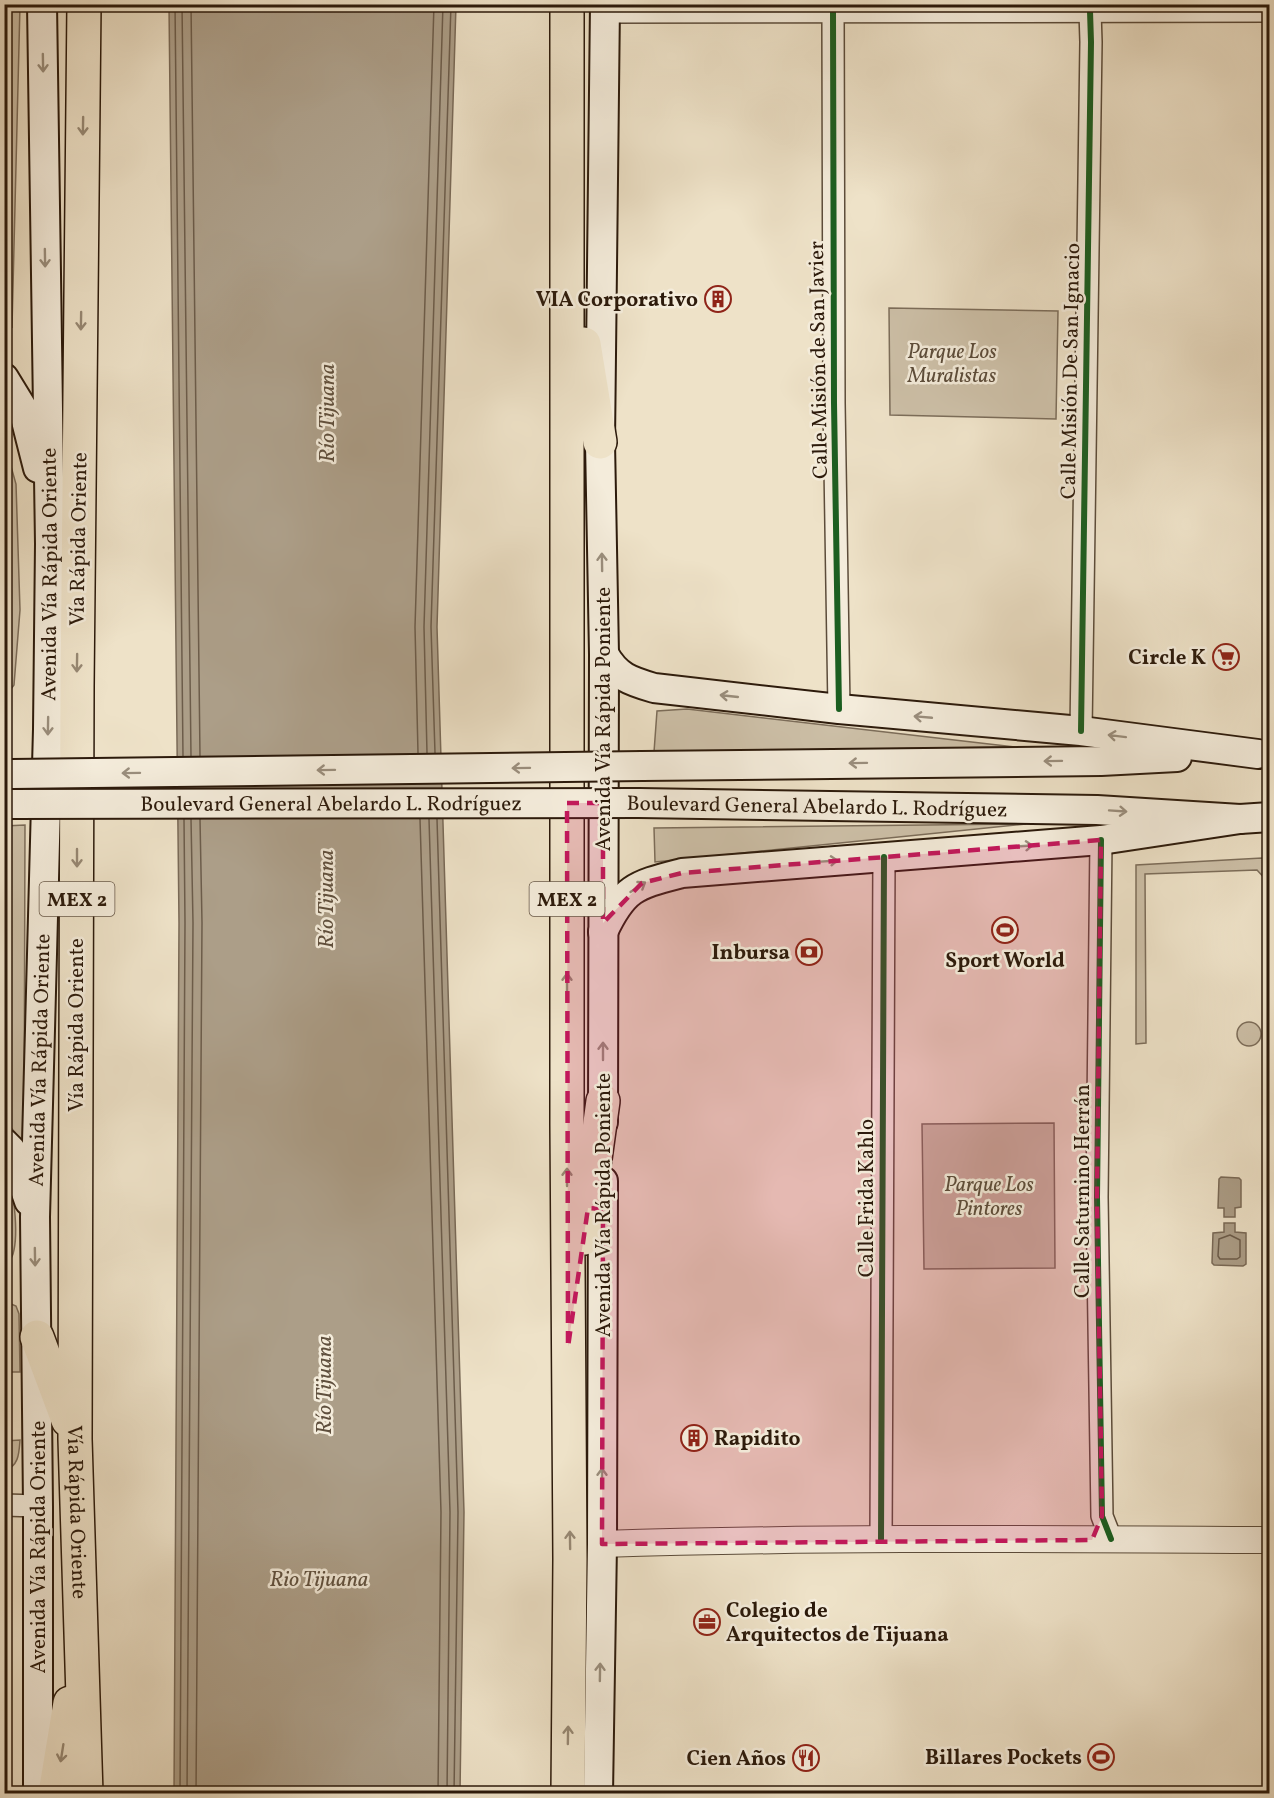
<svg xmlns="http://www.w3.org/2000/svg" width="1274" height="1798" font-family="Vollkorn,serif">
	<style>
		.green { fill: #cdc0a8; stroke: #7c6d5a; stroke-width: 1.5 }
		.water { fill: #ac9e88; stroke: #796956; stroke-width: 1.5 }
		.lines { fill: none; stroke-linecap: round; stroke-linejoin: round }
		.shore { stroke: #6c5c4a; stroke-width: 1.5 }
		.minor-casing { stroke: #5c4c3a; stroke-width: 24 }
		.tertiary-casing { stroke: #5c4c3a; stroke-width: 28 }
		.secondary-casing { stroke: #2c1a0b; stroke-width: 32 }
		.trunk-casing { stroke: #2c1a0b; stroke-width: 36 }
		.minor { stroke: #f4ecdb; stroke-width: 21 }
		.tertiary { stroke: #f4ecdb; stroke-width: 26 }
		.secondary { stroke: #f4ecdb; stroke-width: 28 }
		.trunk { stroke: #eee2c8; stroke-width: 33 }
		.secondary-bridge-casing { stroke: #2c1a0b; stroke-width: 32; stroke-linecap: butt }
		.secondary-bridge { stroke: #f4ecdb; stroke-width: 28 }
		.cycleway-casing { stroke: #f4ecdb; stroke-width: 10 }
		.cycleway { stroke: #1b5e20; stroke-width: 6 }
		.oneway { stroke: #9a8e7d }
		.oneway2 { stroke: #978873 }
		.marked { fill: #c2185b; fill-opacity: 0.2; stroke: #c2185b; stroke-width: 4.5; stroke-dasharray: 12 8; stroke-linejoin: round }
		.labels { text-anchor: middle; stroke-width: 5; stroke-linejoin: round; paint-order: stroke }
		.shield { fill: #f4ecdb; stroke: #685949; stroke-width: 1.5 }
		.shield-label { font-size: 20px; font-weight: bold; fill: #2c1a0b }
		.poi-label { font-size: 21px; font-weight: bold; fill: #2c1a0b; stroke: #f4ecdb; text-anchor: end }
		.park-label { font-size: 21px; font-style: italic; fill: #5c4c3a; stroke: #f4ecdb }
		.street-label { font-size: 21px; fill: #2c1a0b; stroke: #f4ecdb }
		.water-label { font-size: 22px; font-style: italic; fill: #5f4f3d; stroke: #f4ecdb }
	</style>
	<rect width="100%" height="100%" fill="#eee2c8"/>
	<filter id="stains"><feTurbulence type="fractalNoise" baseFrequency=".00333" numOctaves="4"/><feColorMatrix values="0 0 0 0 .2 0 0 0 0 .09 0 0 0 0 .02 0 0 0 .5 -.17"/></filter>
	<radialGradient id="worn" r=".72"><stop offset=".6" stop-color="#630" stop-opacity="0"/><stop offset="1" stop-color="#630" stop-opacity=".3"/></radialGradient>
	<g class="green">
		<polygon points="4,5 20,5 12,327 4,323"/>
		<polygon points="889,308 1058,311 1056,419 890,415"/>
		<polygon points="5,445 16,484 20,610 14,685 5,697"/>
		<polygon points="687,709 1015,747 654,752 657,711"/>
		<polygon points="1026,824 655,862 654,828"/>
		<polygon points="25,825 24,1144 5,1120 4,826"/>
		<polygon points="1262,858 1269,866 1269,883 1257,870 1145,874 1146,1043 1136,1044 1136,865"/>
		<circle cx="1249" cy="1034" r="12"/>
		<polygon points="1054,1123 1055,1268 924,1269 922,1124"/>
		<path d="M 4,1166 C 14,1185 19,1233 13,1254 C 12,1258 8,1262 5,1265 Z"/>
		<polygon points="4,1301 16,1306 19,1314 20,1372 5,1372"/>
		<path d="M 20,1440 C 19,1453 19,1466 5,1470 L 5,1441 Z"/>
	</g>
	<g class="water">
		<polygon points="169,5 456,5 437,627 464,1512 460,1793 174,1793 179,923"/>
		<polygon points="1221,1177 1239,1178 1241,1180 1241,1207 1235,1208 1235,1217 1224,1217 1224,1208 1218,1208 1219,1179"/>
		<polygon points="1224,1223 1235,1223 1235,1232 1246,1233 1246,1264 1243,1266 1214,1265 1212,1263 1213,1233 1224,1232"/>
	</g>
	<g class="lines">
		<g class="shore">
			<polyline points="175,4 183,756"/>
			<polyline points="182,4 191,756"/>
			<polyline points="191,4 200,756"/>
			<polyline points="418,753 415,627 434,4"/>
			<polyline points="427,753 424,627 443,4"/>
			<polyline points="435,753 431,627 451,4"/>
			<polyline points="420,819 441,1512 438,1794"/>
			<polyline points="429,819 450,1512 447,1794"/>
			<polyline points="437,819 458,1512 454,1794"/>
			<polygon points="1230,1235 1240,1240 1240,1257 1237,1259 1220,1259 1218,1256 1219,1239"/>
			<polyline points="180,1794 185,923 184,819"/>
			<polyline points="187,1794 193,923 191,819"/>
			<polyline points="196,1794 202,923 200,819"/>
		</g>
		<defs>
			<g id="minor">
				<polyline points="833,11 834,403 839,709"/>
				<polyline points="605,12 1270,11"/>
				<polyline points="1081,731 1091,42 1090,11"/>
				<polyline points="1101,840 1097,1197 1102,1516 1111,1539"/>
				<polyline points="4,1505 38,1506"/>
				<polyline points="881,1539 884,857"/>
			</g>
			<path id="tertiary" d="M 602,1544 C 824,1537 1047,1539 1270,1540"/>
			<g id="secondary">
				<polyline points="4,378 23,409 38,468"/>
				<path d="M 604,654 C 617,677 630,681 654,688 L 839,709 L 1081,731 L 1258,754"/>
				<polyline points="642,766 1101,761 1177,757"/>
				<polyline points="639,803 1097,810 1240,819 1270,817"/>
				<path d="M 603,932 C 624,887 636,885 682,873 L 1101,840 L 1240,819"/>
				<polyline points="603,1122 604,654 600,442 605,4"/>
				<polyline points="4,1143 11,1150 29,1201"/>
				<path id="s1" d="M 38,1794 L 38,1506 L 35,1217 L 48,729 L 50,544 L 42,4"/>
				<polyline points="598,1794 602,1544 603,1181"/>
			</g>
			<g id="trunk">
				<path id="s2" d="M 84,4 L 77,686 L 75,1439 L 86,1794"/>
				<polyline points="567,4 567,1124 570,1559 568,1794"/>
				<polyline points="584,344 600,442"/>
				<polyline points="584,1238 603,1101"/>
				<polyline points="37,1337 68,1420"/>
				<polyline points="55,1794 70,1703"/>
			</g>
		</defs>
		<use href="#minor" class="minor-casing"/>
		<use href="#tertiary" class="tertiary-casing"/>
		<use href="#secondary" class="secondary-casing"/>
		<use href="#trunk" class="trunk-casing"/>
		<use href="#minor" class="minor"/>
		<use href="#tertiary" class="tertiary"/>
		<use href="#secondary" class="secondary"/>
		<use href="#trunk" class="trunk"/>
		<defs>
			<g id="secondary-bridge">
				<polyline points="12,774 642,766"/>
				<path id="s3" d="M 11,804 L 639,803"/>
			</g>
		</defs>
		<use href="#secondary-bridge" class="secondary-bridge-casing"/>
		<use href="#secondary-bridge" class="secondary-bridge"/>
		<defs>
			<g id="cycleway">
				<polyline points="833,11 834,403 839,709"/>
				<polyline points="1081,731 1091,42 1090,11"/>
				<polyline points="1101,840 1097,1197 1102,1516 1111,1539"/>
				<polyline points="881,1539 884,857"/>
			</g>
		</defs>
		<use href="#cycleway" class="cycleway-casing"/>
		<use href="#cycleway" class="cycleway"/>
	</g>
	<defs><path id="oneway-shaft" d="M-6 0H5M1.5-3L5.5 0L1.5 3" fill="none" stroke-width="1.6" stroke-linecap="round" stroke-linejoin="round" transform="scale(1.5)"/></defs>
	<g class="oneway">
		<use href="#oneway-shaft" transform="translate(43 63) rotate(89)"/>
		<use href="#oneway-shaft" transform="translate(45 258) rotate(89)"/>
		<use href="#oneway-shaft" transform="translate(602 562) rotate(-91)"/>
		<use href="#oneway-shaft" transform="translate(729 696) rotate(-174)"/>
		<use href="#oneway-shaft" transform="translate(923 717) rotate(-175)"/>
		<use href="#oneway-shaft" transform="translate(48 726) rotate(91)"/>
		<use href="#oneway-shaft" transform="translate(1117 736) rotate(-173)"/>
		<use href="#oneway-shaft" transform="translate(1053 761) rotate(179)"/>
		<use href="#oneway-shaft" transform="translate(858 763) rotate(179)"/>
		<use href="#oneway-shaft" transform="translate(521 768) rotate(179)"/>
		<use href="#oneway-shaft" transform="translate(326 770) rotate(179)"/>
		<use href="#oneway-shaft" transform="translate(131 773) rotate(179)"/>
		<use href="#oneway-shaft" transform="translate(1118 811) rotate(4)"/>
		<use href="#oneway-shaft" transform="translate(1024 846) rotate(-4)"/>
		<use href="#oneway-shaft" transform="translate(829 861) rotate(-4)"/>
		<use href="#oneway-shaft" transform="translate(638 887) rotate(-33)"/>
		<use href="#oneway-shaft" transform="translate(603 1051) rotate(-90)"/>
		<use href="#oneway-shaft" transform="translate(35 1257) rotate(89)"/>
		<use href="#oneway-shaft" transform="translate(602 1477) rotate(-90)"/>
		<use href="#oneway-shaft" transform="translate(600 1672) rotate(-89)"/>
	</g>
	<g class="oneway2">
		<use href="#oneway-shaft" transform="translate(83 126) rotate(91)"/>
		<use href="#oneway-shaft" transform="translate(81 321) rotate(91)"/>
		<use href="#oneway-shaft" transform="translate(77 663) rotate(91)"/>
		<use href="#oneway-shaft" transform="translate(77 858) rotate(90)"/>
		<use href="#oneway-shaft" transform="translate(567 982) rotate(-90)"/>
		<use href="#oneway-shaft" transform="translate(567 1177) rotate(-90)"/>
		<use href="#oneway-shaft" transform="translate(570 1540) rotate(-91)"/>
		<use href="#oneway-shaft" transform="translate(568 1735) rotate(-89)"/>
		<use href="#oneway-shaft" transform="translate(62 1753) rotate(99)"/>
	</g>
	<path class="marked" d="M 567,803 L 603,803 L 603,923 L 642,883 L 682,873 L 1101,840 L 1097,1197 L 1102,1516 L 1092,1540 L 602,1544 L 603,1209 L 588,1208 L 568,1347 Z"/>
	<defs>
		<symbol id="building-ring" viewBox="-11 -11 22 22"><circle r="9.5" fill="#f4ecdb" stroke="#8f2418" stroke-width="1.5"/><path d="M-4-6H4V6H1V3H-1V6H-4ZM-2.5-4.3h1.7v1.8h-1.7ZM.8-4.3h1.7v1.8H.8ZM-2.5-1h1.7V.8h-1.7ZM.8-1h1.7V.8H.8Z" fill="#8f2418"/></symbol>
		<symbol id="supermarket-ring" viewBox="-11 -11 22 22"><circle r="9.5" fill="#f4ecdb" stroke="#8f2418" stroke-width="1.5"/><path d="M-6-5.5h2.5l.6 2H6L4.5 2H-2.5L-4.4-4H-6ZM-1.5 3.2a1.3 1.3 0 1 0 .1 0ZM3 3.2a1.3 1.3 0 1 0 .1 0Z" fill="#8f2418"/></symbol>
		<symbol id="stadium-ring" viewBox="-11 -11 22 22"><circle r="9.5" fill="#f4ecdb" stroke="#8f2418" stroke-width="1.5"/><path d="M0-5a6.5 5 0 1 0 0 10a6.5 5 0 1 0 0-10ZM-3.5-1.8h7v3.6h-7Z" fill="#8f2418"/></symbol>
		<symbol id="bank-ring" viewBox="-11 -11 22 22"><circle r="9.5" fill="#f4ecdb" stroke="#8f2418" stroke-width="1.5"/><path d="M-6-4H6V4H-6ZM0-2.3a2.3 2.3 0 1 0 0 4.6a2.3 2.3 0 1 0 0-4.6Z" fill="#8f2418"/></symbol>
		<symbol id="office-ring" viewBox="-11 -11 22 22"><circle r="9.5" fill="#f4ecdb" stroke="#8f2418" stroke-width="1.5"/><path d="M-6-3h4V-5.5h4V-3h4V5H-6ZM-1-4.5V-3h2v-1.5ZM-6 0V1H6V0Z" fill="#8f2418"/></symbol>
		<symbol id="restaurant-ring" viewBox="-11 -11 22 22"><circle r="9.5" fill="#f4ecdb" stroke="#8f2418" stroke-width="1.5"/><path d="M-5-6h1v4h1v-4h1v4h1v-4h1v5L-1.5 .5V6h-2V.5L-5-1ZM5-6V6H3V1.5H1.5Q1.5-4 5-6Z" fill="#8f2418"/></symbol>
	</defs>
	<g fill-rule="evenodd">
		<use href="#building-ring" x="703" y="284" width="30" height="30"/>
		<use href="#supermarket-ring" x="1211" y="642" width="30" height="30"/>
		<use href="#stadium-ring" x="990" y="915" width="30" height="30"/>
		<use href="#bank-ring" x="794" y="937" width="30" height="30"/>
		<use href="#building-ring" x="679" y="1423" width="30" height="30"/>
		<use href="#office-ring" x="692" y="1607" width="30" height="30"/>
		<use href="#stadium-ring" x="1086" y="1742" width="30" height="30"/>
		<use href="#restaurant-ring" x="791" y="1743" width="30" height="30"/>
	</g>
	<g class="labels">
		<g class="shield">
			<rect x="39.5" y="882" width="75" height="34" rx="4.5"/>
			<rect x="529.5" y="882" width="75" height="34" rx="4.5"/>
		</g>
		<g class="shield-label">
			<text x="77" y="906">MEX 2</text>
			<text x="567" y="906">MEX 2</text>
		</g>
		<g class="poi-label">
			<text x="698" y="306">VIA Corporativo</text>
			<text x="1206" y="664">Circle K</text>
			<text x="790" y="959">Inbursa</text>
			<text x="1005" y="967" text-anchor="middle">Sport World</text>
			<text x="714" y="1445" text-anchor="start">Rapidito</text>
			<text x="726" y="1617" text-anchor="start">Colegio de<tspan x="726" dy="24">Arquitectos de Tijuana</tspan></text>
			<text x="1082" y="1764">Billares Pockets</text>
			<text x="786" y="1765">Cien Años</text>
		</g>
		<g class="park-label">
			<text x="952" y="358">Parque Los<tspan x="952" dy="24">Muralistas</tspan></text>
			<text x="989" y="1191">Parque Los<tspan x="989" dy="24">Pintores</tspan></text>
		</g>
		<g class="street-label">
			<text transform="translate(818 360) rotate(-91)" y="7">Calle Misión de San Javier</text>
			<text transform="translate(1070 371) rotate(-89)" y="7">Calle Misión De San Ignacio</text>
			<text transform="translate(78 539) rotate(-89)" y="7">Vía Rápida Oriente</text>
			<text dy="7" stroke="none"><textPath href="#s1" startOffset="1220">Avenida Vía Rápida Oriente</textPath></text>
			<text transform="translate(603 719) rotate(-90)" y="7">Avenida Vía Rápida Poniente</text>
			<text dy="7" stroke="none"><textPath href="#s3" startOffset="320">Boulevard General Abelardo L. Rodríguez</textPath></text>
			<text transform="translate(817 806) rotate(1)" y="7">Boulevard General Abelardo L. Rodríguez</text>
			<text transform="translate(76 1025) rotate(-90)" y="7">Vía Rápida Oriente</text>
			<text dy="7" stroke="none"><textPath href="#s1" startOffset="734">Avenida Vía Rápida Oriente</textPath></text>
			<text transform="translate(1082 1191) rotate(-90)" y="7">Calle Saturnino Herrán</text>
			<text transform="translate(866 1198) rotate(-90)" y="7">Calle Frida Kahlo</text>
			<text transform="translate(603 1205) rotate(-90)" y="7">Avenida Vía Rápida Poniente</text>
			<text dy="7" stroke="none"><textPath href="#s2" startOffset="1508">Vía Rápida Oriente</textPath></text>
			<text transform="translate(38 1547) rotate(-90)" y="7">Avenida Vía Rápida Oriente</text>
		</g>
		<g class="water-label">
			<text transform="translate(326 413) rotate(-90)" y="8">Río Tijuana</text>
			<text transform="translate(325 899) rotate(-90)" y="8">Río Tijuana</text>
			<text transform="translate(323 1385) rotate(-90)" y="8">Río Tijuana</text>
			<text x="319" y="1586">Rio Tijuana</text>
		</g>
	</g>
	<rect width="1274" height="1798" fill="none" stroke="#eee2c8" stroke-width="24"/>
	<rect x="6" y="6" width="1262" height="1786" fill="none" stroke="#2c1a0b" stroke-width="3"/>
	<rect x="12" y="12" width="1250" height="1774" fill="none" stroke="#2c1a0b" stroke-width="1.5"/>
	<rect width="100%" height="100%" filter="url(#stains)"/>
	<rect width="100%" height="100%" fill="url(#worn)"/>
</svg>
